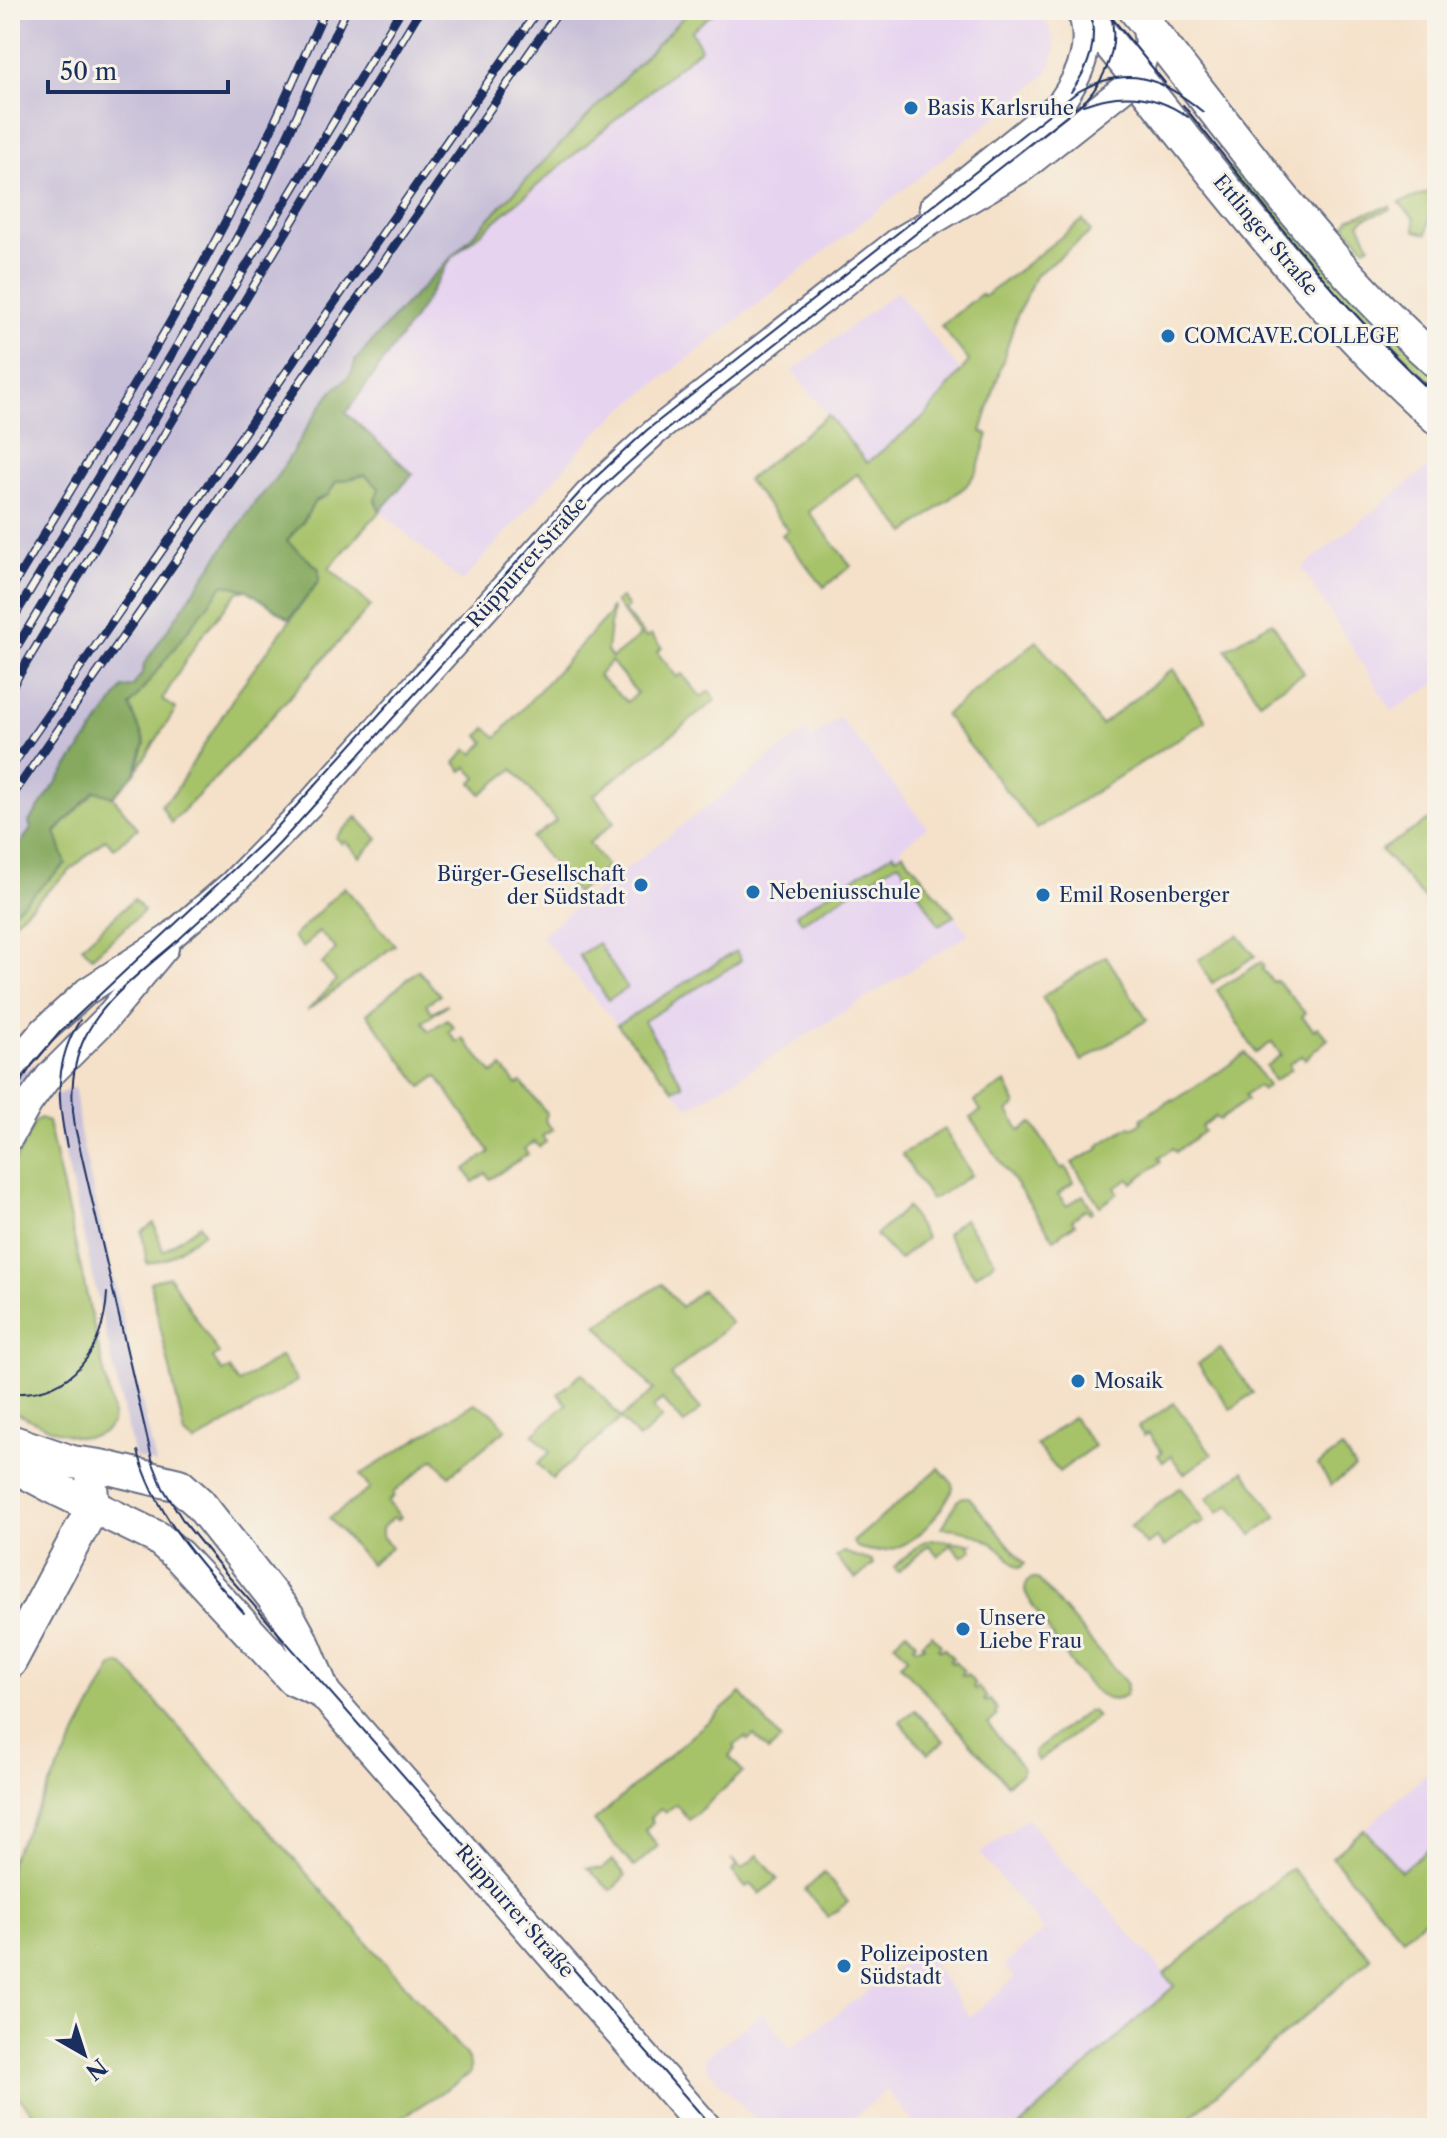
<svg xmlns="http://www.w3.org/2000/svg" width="1447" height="2138" font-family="'Libre Caslon Text',serif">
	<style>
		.built { fill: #e6d3f0 }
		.industrial { fill: #c8c0d8 }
		.green { fill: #a7c36a; stroke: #617964; stroke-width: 2; fill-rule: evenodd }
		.forest { fill: #85a95e; stroke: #506c5e; stroke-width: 2 }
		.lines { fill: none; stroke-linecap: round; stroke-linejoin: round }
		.minor-casing { stroke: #676d83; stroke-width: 30 }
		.major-casing { stroke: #676d83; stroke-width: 36 }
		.minor { stroke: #fff; stroke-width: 26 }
		.major { stroke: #fff; stroke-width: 32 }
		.tram { stroke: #1b2f5e; stroke-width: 2 }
		.rail-casing { stroke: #1b2f5e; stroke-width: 9 }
		.rail { stroke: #f7f3e8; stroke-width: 6; stroke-dasharray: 18; stroke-linecap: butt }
		.poi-dot { fill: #1f6fb2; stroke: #f7f3e8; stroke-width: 3 }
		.labels { text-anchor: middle; stroke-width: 6; stroke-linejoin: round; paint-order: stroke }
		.poi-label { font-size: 20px; fill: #1b2f5e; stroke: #f7f3e8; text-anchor: start }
		.street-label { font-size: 20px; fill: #1b2f5e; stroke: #f7f3e8 }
	</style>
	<rect width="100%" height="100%" fill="#f7f3e8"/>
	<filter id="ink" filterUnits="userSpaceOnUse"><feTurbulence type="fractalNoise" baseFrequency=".0125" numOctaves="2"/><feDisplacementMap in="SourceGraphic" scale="16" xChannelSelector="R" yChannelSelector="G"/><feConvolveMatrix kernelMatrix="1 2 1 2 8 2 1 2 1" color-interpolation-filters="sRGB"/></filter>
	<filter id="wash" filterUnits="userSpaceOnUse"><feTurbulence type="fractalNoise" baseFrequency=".006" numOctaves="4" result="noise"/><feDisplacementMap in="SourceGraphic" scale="32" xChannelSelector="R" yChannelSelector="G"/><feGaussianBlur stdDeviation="1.8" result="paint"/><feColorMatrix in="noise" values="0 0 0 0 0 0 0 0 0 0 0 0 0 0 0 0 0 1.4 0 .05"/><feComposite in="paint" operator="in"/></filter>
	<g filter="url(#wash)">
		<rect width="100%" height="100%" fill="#f5e1c9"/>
		<g class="built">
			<polygon points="717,10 1034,10 1048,26 1054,38 1055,51 1048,72 1014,103 621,411 591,438 462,582 312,452 346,413 416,316 452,257 701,48 691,31"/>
			<polygon points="897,291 962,373 926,415 866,463 792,371"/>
			<polygon points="1437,460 1437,683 1392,711 1302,568"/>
			<polygon points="839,717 927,827 900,849 969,934 689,1108 540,935 805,731 812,739"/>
			<polygon points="1437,1764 1437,1839 1401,1870 1365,1829"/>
			<polygon points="1027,1818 1059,1858 1088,1885 1174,1985 1018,2128 918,2128 886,2090 843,2128 762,2128 706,2067 705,2057 763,2012 790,2048 923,1950 970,2017 1015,1978 1004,1965 1044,1930 980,1854"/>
		</g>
		<g class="industrial">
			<polygon points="10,10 690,10 509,200 427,281 355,361 354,370 335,389 270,487 256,501 144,664 143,672 132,688 123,689 30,822 31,829 20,844 10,849"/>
			<polygon points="49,1062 10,1117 10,1086 16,1075 38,1063"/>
			<polygon points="75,1087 80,1133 156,1464 134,1457 59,1129 54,1096"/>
		</g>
		<g class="green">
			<polygon points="690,10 717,10 691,31 701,48 452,257"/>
			<polygon points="1245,158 1437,369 1437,403 1381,353 1228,172"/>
			<polygon points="1432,191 1427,234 1415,231 1414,218 1399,203"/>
			<polygon points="1390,206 1391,209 1365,218 1359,223 1370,245 1365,248 1345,225 1350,218"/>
			<polygon points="1083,220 1091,232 1035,276 1016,318 981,432 988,434 977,471 966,486 906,533 857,474 809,512 851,566 824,587 782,535 788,530 747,480 828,415 867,463 926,415 969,361 941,326 981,294 984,297"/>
			<polygon points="365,475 379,488 375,500 380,511 329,568 371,606 233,760 171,823 161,805 174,793 237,692 319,581 319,569 286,541 288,536 303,522 315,501 328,495 336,482"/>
			<polygon points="224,583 247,590 238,592 199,639 162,700 176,709 135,773 145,743 130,706"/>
			<path d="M 621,598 L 628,607 L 624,611 L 646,638 L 651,635 L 662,648 L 657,652 L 677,677 L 682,674 L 701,697 L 709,691 L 716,700 L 594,795 L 615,822 L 589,843 L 607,867 L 576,893 L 532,838 L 556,821 L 513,769 L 481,794 L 472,783 L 477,778 L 467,767 L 462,771 L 455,763 L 467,749 L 474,754 L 485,742 L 479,736 L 486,728 L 497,737 L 609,614 L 610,608 L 612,608 L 607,651 L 612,658 L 640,636 L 615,602 ZM 611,661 L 637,693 L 627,702 L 598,676 Z"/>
			<polygon points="1272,622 1304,673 1259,702 1226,649"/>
			<polygon points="1037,641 1101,725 1173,669 1206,721 1037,829 945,715"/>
			<polygon points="96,790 113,797 138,828 114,848 105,839 10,925 10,915 65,864 55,833"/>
			<polygon points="1437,815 1437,913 1381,850"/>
			<polygon points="357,817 378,839 360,857 345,841 342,844 336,837"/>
			<polygon points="894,853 896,857 903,853 954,916 939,925 899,862 802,922 796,914"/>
			<polygon points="344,887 395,945 307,1011 336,981 322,964 336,949 319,931 303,948 293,937"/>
			<polygon points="134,899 144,911 92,957 82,946"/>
			<polygon points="1238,935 1255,956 1212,983 1198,960"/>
			<polygon points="598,943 627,988 608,1000 579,955"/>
			<polygon points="736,951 741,960 739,962 644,1021 683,1085 674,1090 617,1025"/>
			<polygon points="1106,956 1147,1020 1082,1061 1042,997"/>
			<polygon points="1261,962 1264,966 1262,969 1273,982 1277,980 1305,1013 1302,1017 1314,1030 1317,1027 1328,1039 1305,1059 1302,1055 1289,1064 1291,1069 1274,1081 1266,1066 1281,1055 1272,1042 1256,1053 1217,990"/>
			<polygon points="418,970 440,995 426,1004 432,1012 448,1004 423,1022 429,1031 447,1019 454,1027 449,1032 457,1042 463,1038 493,1074 502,1067 517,1085 521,1082 547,1113 545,1121 553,1130 542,1136 546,1142 539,1147 534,1142 524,1149 528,1154 490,1179 486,1173 473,1182 465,1169 490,1152 437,1076 422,1087 367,1014"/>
			<polygon points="1246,1053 1268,1086 1262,1090 1258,1086 1245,1095 1247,1100 1219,1120 1215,1117 1201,1127 1204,1131 1176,1152 1173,1148 1159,1158 1161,1162 1132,1183 1129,1179 1115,1188 1118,1193 1100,1206 1072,1163 1099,1149 1098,1146 1130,1126 1132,1128 1142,1122 1141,1119 1172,1099 1174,1101 1215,1073 1216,1074"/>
			<polygon points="1006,1082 1016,1105 1008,1111 1020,1131 1032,1123 1061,1169 1065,1167 1074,1182 1058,1194 1067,1206 1083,1195 1093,1211 1090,1213 1086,1209 1072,1220 1075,1224 1054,1239 970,1118 981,1111 975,1101"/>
			<path d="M 41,1118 L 48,1122 L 113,1412 L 112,1424 C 88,1456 38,1422 10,1410 L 10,1170 L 36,1120 Z"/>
			<polygon points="944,1129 972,1175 931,1200 902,1154"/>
			<polygon points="907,1207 926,1238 899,1260 876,1235"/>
			<polygon points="964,1219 995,1261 975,1276 946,1234"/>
			<polygon points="154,1223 163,1251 200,1225 204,1232 168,1258 147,1264 142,1232"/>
			<polygon points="169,1276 219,1354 213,1358 222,1372 229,1369 239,1383 281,1356 297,1381 194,1443 185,1435 150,1282"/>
			<polygon points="662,1284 681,1307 702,1290 731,1323 671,1375 701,1409 684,1424 662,1399 653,1408 662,1418 639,1439 621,1419 552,1479 538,1464 550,1452 533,1434 567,1404 558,1394 582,1373 621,1418 654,1390 597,1325"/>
			<polygon points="1220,1348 1253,1393 1231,1409 1198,1364"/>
			<polygon points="475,1403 494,1414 506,1429 449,1476 434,1459 393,1493 394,1496 388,1502 401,1517 397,1520 393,1517 382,1528 382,1536 391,1547 370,1564 329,1518 370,1489 360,1475"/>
			<polygon points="1174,1403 1212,1454 1184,1474 1171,1456 1163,1462 1158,1455 1162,1452 1148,1433 1144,1436 1138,1427"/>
			<polygon points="1073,1417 1094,1446 1059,1472 1036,1445"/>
			<polygon points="1342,1448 1355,1468 1331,1485 1318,1465"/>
			<path d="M 939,1468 L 952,1483 L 953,1488 C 935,1524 901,1564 857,1547 L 853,1542 Z"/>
			<polygon points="1244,1471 1277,1517 1252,1535 1230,1505 1218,1513 1207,1498"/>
			<polygon points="1180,1487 1204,1522 1197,1526 1195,1524 1164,1547 1156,1538 1147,1545 1130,1527"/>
			<path d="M 963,1497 L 969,1497 L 1025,1564 L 1019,1568 C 1012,1564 1008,1556 1001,1550 C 983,1535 965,1528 942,1528 L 957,1501 Z"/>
			<polygon points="931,1539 972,1544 969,1546 972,1550 962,1557 951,1544 938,1556 929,1545 898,1572 894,1567 923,1542"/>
			<polygon points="843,1552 872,1561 874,1564 856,1579 836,1557"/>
			<path d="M 1032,1578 L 1039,1580 L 1127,1684 L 1126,1695 C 1120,1699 1116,1701 1108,1699 C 1086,1693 1043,1622 1030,1601 L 1025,1592 L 1026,1583 Z"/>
			<polygon points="907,1631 916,1642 914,1645 916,1648 924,1646 922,1643 932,1634 941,1645 938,1648 941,1650 944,1648 953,1658 950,1660 952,1663 955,1661 964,1671 961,1674 964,1676 967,1674 975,1684 973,1687 975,1690 978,1687 987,1697 984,1700 986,1702 990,1700 998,1710 995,1713 997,1716 988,1724 1022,1767 1022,1773 1007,1784 900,1664 908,1657 894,1643"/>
			<polygon points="119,1664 124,1665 466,2055 470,2064 470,2074 385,2128 46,2128 10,2087 10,1861 112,1667"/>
			<polygon points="741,1693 781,1740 768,1751 754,1735 748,1740 745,1737 734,1746 736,1749 729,1756 743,1772 689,1820 676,1804 665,1813 661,1809 650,1818 653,1822 645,1830 658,1846 634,1867 594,1821"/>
			<polygon points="915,1710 944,1741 928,1754 900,1722"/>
			<polygon points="1088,1711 1092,1711 1097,1717 1038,1761 1034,1755 1035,1750"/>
			<polygon points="1364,1829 1401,1871 1437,1841 1437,1909 1403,1938 1332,1857"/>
			<polygon points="758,1855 778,1879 760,1894 751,1884 746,1888 732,1871 737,1866 731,1859 742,1869"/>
			<polygon points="612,1860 626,1875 611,1890 587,1868 602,1869"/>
			<polygon points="1291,1868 1371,1958 1192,2116 1202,2128 1018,2128 1174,1986 1164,1974"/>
			<polygon points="824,1873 848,1902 828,1917 805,1890"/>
		</g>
		<path class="forest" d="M 452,257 L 416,316 L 346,413 L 413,474 L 380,511 L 375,500 L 379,488 L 365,475 L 336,482 L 328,495 L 315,501 L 303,522 L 287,541 L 319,569 L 319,581 L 289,619 L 247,590 L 224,584 L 130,706 L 145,743 L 135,773 L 113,797 L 95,791 L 55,832 L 66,864 L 10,915 L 10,849 L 20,844 L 31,829 L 29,822 L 123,688 L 132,687 L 143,672 L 144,664 L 256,501 C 289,469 303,425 333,391 C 343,381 353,377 355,361 L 401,309 Z"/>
	</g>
	<g filter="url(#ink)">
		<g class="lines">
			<defs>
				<g id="minor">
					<path d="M 933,207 L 1060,104 C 1081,74 1093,47 1081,11"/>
					<polyline points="10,1070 42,1032 87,991 169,938 232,884 312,802 588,494 656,431 897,242 1023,168 1138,77 1148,43 1145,22"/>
					<polyline points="10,1137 29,1103 49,1076 105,1020 165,948"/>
				</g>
				<g id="major">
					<path d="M 1081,10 C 1119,53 1153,98 1188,142 C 1265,239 1345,336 1437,418"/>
					<path d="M 1135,10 C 1232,129 1321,261 1437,362"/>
					<polyline points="10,1441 72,1462 100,1466 179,1485 199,1503 288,1616 305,1647 324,1693 705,2128"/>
					<polyline points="10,1464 59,1490 158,1538 179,1556 293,1679 324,1693"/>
					<polyline points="10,1662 93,1507 91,1486"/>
				</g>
			</defs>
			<use href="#minor" class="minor-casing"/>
			<use href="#major" class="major-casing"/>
			<use href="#minor" class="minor"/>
			<use href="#major" class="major"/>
			<g class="tram">
				<polyline points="1112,18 1165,83"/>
				<path d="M 1071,92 C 1090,66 1098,42 1090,10"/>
				<path d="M 1083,105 C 1120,91 1156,94 1188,117"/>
				<path d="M 1183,105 C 1264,206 1341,309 1437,397"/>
				<path d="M 10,1099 L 32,1065 L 61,1031 L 270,835 L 582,490 L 647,430 L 1076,93 C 1127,64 1161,77 1203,112"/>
				<path d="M 67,1147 C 57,1101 54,1061 80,1020"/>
				<path d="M 10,1393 C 72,1397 104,1350 107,1293"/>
				<path d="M 138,1451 C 155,1516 200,1563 244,1613"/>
				<path d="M 713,2128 L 229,1577 L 184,1522 L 163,1488 L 153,1463 L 75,1127 C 70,1096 71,1066 85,1037 C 104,998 145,969 177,941 C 212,909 246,878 279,844 L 603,486 L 656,438 L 1087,99 C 1109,73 1119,43 1110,10"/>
			</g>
			<defs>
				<g id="rail">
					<path d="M 10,591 C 92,454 177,319 249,176 C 276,121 300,65 325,10"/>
					<polyline points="10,624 196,314 261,193 346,10"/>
					<polyline points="10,658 401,10"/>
					<polyline points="10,690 420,10"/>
					<polyline points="10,769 538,10"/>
					<polyline points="10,799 559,10"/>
				</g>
			</defs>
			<use href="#rail" class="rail-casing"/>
			<use href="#rail" class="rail"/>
		</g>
	</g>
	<g class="poi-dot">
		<circle cx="911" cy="108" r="8"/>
		<circle cx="1168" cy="336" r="8"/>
		<circle cx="641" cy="885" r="8"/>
		<circle cx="753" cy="892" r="8"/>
		<circle cx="1043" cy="895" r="8"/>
		<circle cx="1078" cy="1381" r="8"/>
		<circle cx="963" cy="1629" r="8"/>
		<circle cx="844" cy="1966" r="8"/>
	</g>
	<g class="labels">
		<g class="poi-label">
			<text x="927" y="115">Basis Karlsruhe</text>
			<text x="1184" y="343">COMCAVE.COLLEGE</text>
			<text x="625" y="881" text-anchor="end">Bürger-Gesellschaft<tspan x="625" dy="23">der Südstadt</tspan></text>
			<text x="769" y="899">Nebeniusschule</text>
			<text x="1059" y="902">Emil Rosenberger</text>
			<text x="1094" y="1388">Mosaik</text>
			<text x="979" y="1625">Unsere<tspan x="979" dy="23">Liebe Frau</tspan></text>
			<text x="860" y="1961">Polizeiposten<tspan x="860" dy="23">Südstadt</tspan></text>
		</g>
		<g class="street-label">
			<text transform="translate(1266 235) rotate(50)" y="7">Ettlinger Straße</text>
			<text transform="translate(527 562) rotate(-48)" y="7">Rüppurrer Straße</text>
			<text transform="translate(515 1911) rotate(49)" y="7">Rüppurrer Straße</text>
		</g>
	</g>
	<rect width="1447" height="2138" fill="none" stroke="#f7f3e8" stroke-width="40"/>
	<g transform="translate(84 2054) rotate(141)" stroke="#f7f3e8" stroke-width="6" paint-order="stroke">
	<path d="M0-6L14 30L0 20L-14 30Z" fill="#1b2f5e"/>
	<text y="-12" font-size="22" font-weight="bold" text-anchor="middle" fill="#1b2f5e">N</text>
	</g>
	<path d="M48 80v12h180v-12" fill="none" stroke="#1b2f5e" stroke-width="4"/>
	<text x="60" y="80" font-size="24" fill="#1b2f5e" stroke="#f7f3e8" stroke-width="6" paint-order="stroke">50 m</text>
</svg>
